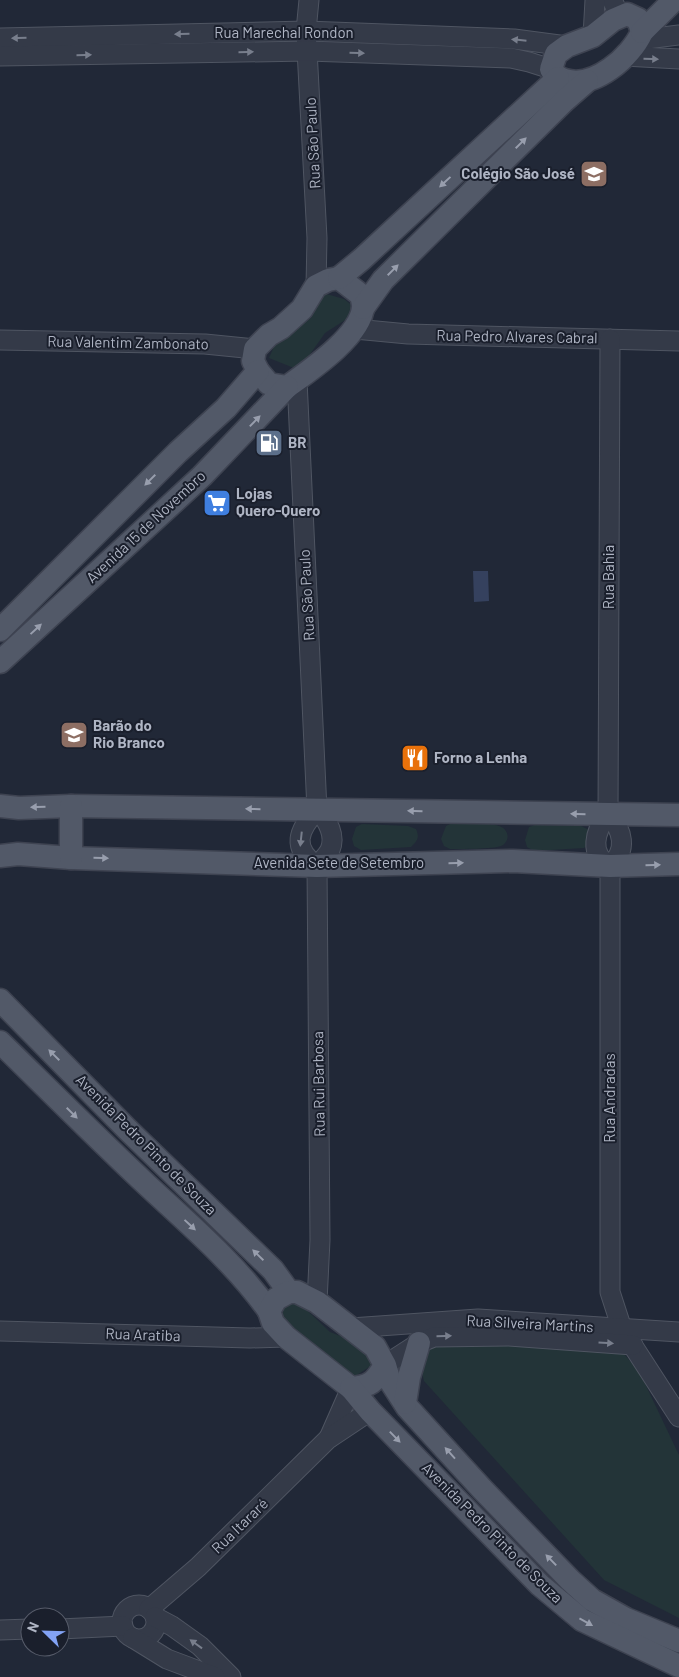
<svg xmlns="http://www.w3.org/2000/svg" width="679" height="1677" font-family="Barlow,sans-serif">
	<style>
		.green { fill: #233438 }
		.water { fill: #35415e }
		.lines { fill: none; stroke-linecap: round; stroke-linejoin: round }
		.minor-casing { stroke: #4f5562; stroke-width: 21 }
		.major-casing { stroke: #3e4351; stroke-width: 25 }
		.minor { stroke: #343a48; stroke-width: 19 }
		.major { stroke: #525968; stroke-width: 22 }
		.oneway { fill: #787e8c }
		.oneway2 { fill: #989ead }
		.labels { text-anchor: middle; stroke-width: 4; stroke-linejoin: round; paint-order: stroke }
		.street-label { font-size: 15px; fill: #afb5c4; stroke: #1a1f2c }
		.poi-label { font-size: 15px; font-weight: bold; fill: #afb5c4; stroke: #1a1f2c; text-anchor: start }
	</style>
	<rect width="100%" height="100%" fill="#212837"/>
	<g class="green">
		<polygon points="323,293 344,299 359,311 325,333 299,370 269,358 276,342 311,318"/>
		<path d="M 452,823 C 465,824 487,822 499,826 C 509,829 511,841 501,846 C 494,849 460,849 450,849 L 444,846 L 441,839 L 446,826 Z"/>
		<path d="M 362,824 L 408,826 L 416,829 C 420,838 417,841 411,847 L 361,850 L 354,846 L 352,839 L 356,827 Z"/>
		<polygon points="535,825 581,826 589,830 590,842 584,848 534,851 527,847 525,840 529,827"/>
		<polygon points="295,1299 330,1332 364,1345 375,1363 354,1377 276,1316"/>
		<polygon points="437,1343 616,1345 639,1371 679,1455 679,1618 604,1580 424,1381 419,1361"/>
	</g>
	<polygon class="water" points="473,571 488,571 489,601 474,602"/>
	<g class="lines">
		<defs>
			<g id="minor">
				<polyline points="309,0 306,31 317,238 316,286"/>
				<polyline points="612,0 620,16"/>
				<polyline points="593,36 595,0"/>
				<polyline points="0,38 306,31 514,39 567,46"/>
				<polyline points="639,40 679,35"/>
				<polyline points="0,56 308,51 511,58 529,62 551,69"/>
				<polyline points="624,56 679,59"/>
				<polyline points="355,329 408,334 679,341"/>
				<polyline points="0,340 205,344 255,349"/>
				<polyline points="297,380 317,810"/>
				<polyline points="608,814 610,339"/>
				<path d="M 608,814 C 595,831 588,854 610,866"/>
				<path d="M 608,814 C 623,830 628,850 610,866"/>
				<path d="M 317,866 C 291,848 298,830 317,810"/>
				<path d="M 317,866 C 321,861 327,856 330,850 C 336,836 328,820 317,810"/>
				<polyline points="610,866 610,1292 622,1329 679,1417"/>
				<polyline points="317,1302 320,1240 317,866"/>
				<polyline points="351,1328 478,1319 679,1332"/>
				<polyline points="0,1331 250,1338 286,1337"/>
				<polyline points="385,1365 419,1343 434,1337 509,1336 633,1345"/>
				<polyline points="329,1438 351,1388"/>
				<circle cx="139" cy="1622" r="17"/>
				<polyline points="149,1609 198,1567 328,1439 370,1411"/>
				<polyline points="155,1617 172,1626 200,1646 231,1677"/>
				<polyline points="60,1629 123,1626"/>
				<polyline points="0,1630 30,1629"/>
				<polyline points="133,1638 167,1659 215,1677"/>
			</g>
			<g id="major">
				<path d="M 627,14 L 638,19 L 642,32 C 631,57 594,89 565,80 C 558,78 554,75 551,69 L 556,54 L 567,46 L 593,36 L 613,20 Z"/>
				<polyline points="642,32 674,0"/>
				<path d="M 339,278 L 361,295 C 362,299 363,303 363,307 C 361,336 309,371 287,387 L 269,384 L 258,371 L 253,361 L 255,349 L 269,335 L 281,328 L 302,309 L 316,286 L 328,280 Z"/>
				<polyline points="339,278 362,259 558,78"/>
				<polyline points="363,308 383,280 564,101 587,81"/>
				<polyline points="0,630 178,452 226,408 258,371"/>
				<polyline points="0,662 202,476 287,387"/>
				<polyline points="0,806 19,808 71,806 679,815"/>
				<polyline points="0,856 18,854 71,858 317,866 513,861 610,866 679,864"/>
				<polyline points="71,858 71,806"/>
				<polyline points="0,1000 128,1130 273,1270 289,1292"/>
				<path d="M 0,1042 C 49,1090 97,1138 147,1185 C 190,1225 235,1263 269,1311"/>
				<path d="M 385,1365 C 375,1382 370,1387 351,1388 L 286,1337 L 273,1323 L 269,1311 L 276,1299 L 289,1292 L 297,1292 L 317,1302 L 375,1347 L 385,1365 L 389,1379 L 407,1407 L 482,1489 L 570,1580 L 592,1600 L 626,1619 L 679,1641"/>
				<polyline points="351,1388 370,1411 540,1585 582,1620 679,1666"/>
				<polyline points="405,1403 409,1377 419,1343"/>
			</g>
		</defs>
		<use href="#minor" class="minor-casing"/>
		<use href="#major" class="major-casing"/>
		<use href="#minor" class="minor"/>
		<use href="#major" class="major"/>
	</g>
	<defs><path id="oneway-solid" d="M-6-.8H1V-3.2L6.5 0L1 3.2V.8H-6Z" transform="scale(1.25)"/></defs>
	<g class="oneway">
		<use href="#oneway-solid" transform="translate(182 34) rotate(179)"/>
		<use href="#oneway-solid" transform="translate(19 38) rotate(179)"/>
		<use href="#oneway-solid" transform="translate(519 40) rotate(-174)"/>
		<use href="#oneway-solid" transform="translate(246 52) rotate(-1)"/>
		<use href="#oneway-solid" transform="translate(357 53) rotate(2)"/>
		<use href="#oneway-solid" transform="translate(84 55) rotate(-1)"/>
		<use href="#oneway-solid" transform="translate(651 59) rotate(1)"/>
		<use href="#oneway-solid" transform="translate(301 839) rotate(96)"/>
		<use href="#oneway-solid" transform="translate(444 1336) rotate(-1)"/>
		<use href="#oneway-solid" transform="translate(606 1343) rotate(4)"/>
		<use href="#oneway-solid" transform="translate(196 1644) rotate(-144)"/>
	</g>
	<g class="oneway2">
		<use href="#oneway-solid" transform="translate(521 143) rotate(-45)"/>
		<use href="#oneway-solid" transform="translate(445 182) rotate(137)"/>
		<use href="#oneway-solid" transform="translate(393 270) rotate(-45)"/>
		<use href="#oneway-solid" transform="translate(255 421) rotate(-46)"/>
		<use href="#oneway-solid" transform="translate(150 480) rotate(135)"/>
		<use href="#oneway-solid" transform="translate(36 629) rotate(-43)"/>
		<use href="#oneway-solid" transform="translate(38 807) rotate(178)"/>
		<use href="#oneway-solid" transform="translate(253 809) rotate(-179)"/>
		<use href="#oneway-solid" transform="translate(415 811) rotate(-179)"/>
		<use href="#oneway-solid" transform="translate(578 814) rotate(-179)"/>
		<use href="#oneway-solid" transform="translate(101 858) rotate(1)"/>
		<use href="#oneway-solid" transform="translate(456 863) rotate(-1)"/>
		<use href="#oneway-solid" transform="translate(653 865) rotate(-2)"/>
		<use href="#oneway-solid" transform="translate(54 1055) rotate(-135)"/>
		<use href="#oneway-solid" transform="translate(72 1113) rotate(45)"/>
		<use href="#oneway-solid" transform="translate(190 1225) rotate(43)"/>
		<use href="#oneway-solid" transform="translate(258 1255) rotate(-136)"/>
		<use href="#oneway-solid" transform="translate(395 1437) rotate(46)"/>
		<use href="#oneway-solid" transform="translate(450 1453) rotate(-132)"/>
		<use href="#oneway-solid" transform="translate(551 1560) rotate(-134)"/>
		<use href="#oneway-solid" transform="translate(586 1622) rotate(29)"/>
	</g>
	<defs>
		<symbol id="school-square" viewBox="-11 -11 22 22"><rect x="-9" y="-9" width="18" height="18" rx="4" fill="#8d6e63" stroke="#1a1f2c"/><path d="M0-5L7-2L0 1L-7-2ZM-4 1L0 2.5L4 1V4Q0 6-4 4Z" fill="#fff"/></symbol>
		<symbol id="fuel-square" viewBox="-11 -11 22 22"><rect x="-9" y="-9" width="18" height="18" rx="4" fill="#5c6f8a" stroke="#1a1f2c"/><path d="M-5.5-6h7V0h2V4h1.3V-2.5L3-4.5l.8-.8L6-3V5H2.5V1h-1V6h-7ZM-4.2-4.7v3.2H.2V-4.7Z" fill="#fff"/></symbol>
		<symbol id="supermarket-square" viewBox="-11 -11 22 22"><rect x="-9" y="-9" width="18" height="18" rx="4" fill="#3f7fe0" stroke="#1a1f2c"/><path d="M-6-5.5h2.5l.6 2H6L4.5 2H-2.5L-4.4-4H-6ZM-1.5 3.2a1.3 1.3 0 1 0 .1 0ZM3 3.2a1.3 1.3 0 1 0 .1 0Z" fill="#fff"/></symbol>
		<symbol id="restaurant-square" viewBox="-11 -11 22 22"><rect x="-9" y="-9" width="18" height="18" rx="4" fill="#e8710a" stroke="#1a1f2c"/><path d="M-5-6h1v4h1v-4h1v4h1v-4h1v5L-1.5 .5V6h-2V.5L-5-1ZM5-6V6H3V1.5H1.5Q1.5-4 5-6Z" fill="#fff"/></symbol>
	</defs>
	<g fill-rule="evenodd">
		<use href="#school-square" x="578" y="158" width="32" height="32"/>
		<use href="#fuel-square" x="253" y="427" width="32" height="32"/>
		<use href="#supermarket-square" x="201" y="487" width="32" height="32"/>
		<use href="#school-square" x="58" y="719" width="32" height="32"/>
		<use href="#restaurant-square" x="399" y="742" width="32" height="32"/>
	</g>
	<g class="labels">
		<g class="street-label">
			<text x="284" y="38">Rua Marechal Rondon</text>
			<text transform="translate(313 143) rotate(-93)" y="5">Rua São Paulo</text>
			<text transform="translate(517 337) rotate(1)" y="5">Rua Pedro Alvares Cabral</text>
			<text transform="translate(128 343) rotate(1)" y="5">Rua Valentim Zambonato</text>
			<text transform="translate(146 527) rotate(-43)" y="5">Avenida 15 de Novembro</text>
			<text transform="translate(609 577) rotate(-90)" y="5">Rua Bahia</text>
			<text transform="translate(307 595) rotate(-93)" y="5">Rua São Paulo</text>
			<text x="339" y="868">Avenida Sete de Setembro</text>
			<text transform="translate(319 1084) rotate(-91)" y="5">Rua Rui Barbosa</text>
			<text transform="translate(610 1098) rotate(-90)" y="5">Rua Andradas</text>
			<text transform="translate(146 1145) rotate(45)" y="5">Avenida Pedro Pinto de Souza</text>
			<text transform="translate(530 1324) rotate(3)" y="5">Rua Silveira Martins</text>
			<text transform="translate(143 1335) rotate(2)" y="5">Rua Aratiba</text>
			<text transform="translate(240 1526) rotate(-44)" y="5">Rua Itararé</text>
			<text transform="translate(492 1533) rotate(45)" y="5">Avenida Pedro Pinto de Souza</text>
		</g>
		<g class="poi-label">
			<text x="575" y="179" text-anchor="end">Colégio São José</text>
			<text x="288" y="448">BR</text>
			<text x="236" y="499">Lojas<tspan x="236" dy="17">Quero-Quero</tspan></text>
			<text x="93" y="731">Barão do<tspan x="93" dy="17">Rio Branco</tspan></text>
			<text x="434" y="763">Forno a Lenha</text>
		</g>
	</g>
	<g transform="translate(45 1632) rotate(293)"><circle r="24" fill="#1a1f2c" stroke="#565b69"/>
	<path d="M0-4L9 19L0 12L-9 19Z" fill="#83a3f5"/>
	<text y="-8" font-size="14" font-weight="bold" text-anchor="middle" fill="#afb5c4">N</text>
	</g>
</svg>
